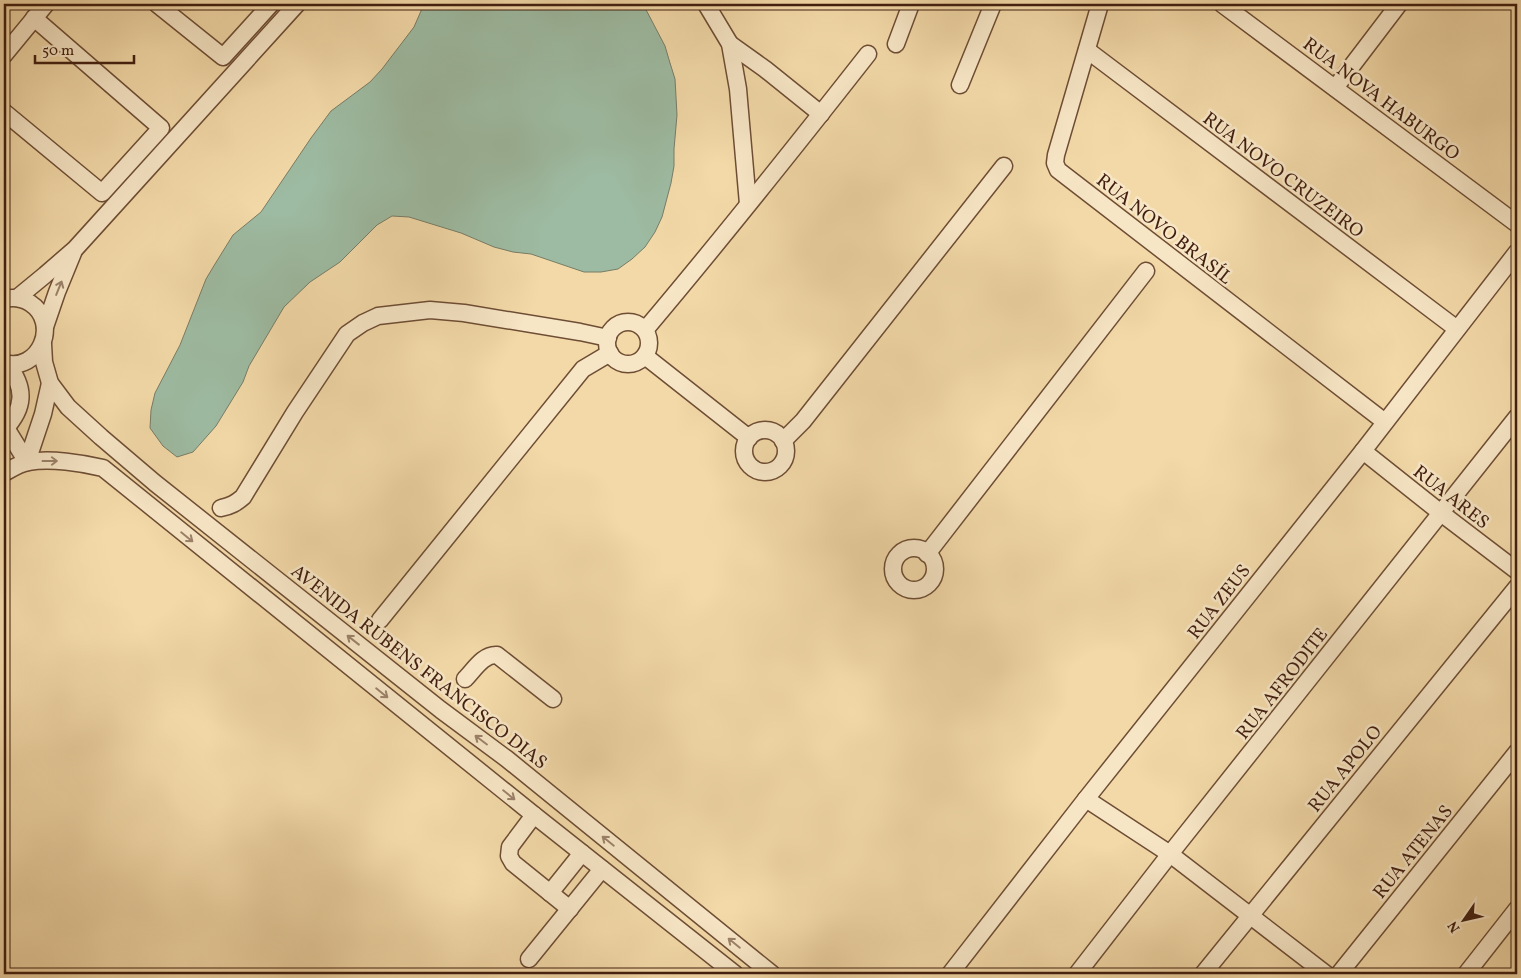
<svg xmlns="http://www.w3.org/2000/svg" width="1521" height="978" font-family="Vollkorn,serif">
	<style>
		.water { fill: #9dbba2; stroke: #787c67 }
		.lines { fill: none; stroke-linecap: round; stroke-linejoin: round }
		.minor-casing { stroke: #6e4d35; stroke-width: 19 }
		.minor { stroke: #f7e6c6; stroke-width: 16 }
		.oneway { stroke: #9c826a }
		.labels { text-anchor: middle; stroke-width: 5; stroke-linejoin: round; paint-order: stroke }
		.street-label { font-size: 19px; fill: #411e0f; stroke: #f7e6c6 }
	</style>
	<rect width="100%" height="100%" fill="#f3d9a8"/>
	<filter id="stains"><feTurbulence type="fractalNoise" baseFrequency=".004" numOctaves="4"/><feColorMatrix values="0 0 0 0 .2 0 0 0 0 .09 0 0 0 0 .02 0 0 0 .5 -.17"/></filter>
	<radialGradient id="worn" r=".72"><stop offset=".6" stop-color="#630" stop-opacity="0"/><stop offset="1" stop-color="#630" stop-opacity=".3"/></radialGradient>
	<polygon class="water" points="422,4 643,4 665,46 670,63 675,79 677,115 674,149 674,166 671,183 662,217 655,232 645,247 632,259 618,269 601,272 584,272 531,254 513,252 494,247 461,233 409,217 392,216 377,225 340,262 310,282 284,307 249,366 243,382 216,426 193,452 177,457 163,446 150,428 151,410 155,393 180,345 206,279 215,264 233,235 261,212 311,138 331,111 370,82 382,69 414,27 421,11"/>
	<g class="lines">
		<defs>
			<g id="minor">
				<polyline points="157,4 223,57 271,4"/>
				<polyline points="706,4 730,44 738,89 748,204"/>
				<polyline points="1100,4 1056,155 1055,163 1058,170 1385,422"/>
				<polyline points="1222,4 1517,224"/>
				<polyline points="730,44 765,69 821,114"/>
				<polyline points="896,44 911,4"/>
				<polyline points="1087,50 1457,329"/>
				<polyline points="4,55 46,4"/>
				<polyline points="960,85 993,4"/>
				<polyline points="1335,88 1399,4"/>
				<polyline points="4,112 102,193 161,128 34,18"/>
				<polyline points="17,298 45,275 75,249 297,4"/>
				<path d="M 4,299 C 13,297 22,298 30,303 C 61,323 39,373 4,363"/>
				<circle cx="628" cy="343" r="21"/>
				<polyline points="45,327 57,292 73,253"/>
				<path d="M 645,330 C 721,240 795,147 868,54"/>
				<polyline points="43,344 44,362 50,383 68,407 101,437 155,483 441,710 507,759 772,974"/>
				<polyline points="645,356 749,438"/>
				<polyline points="6,428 27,462"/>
				<path d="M 4,430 C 25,408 26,388 7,364"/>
				<circle cx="765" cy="451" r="21"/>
				<polyline points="783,441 803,421 1004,166"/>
				<polyline points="1363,451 1441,513 1517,571"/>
				<polyline points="27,462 43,414 50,383"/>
				<path d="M 4,473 C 11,469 20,463 29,462 C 50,458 82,463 103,468 L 534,815 L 735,974"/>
				<path d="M 221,508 C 231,506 236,503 243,497 L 295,412 L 347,334 L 363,323 L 378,316 L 430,310 L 464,313 L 580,332 L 608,338"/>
				<circle cx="914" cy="569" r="21"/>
				<polyline points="927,554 1146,271"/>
				<polyline points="380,620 583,369 610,353"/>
				<path d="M 465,679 C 474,670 483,654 497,655 L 553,699"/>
				<polyline points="1086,799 1170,854 1326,974"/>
				<polyline points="534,815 510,847 509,856 513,863 570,909"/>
				<polyline points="550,893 582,853"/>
				<polyline points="529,959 602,869"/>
				<polyline points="950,974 1086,799 1363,451 1517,252"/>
				<polyline points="1077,974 1170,854 1517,417"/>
				<polyline points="1203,974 1517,587"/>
				<polyline points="1339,974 1517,752"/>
				<polyline points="1466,974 1517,909"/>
			</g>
		</defs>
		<use href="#minor" class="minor-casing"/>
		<use href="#minor" class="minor"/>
	</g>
	<defs><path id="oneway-shaft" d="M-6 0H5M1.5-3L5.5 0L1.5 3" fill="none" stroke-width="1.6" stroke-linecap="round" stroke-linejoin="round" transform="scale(1.25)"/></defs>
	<g class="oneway">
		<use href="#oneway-shaft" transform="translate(59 288) rotate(-68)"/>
		<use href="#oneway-shaft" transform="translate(50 461)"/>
		<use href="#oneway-shaft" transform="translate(187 537) rotate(39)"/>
		<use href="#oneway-shaft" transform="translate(353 640) rotate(-142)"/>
		<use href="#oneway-shaft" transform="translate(382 693) rotate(39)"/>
		<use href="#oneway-shaft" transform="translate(481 740) rotate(-143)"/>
		<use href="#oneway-shaft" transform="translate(509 795) rotate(39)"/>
		<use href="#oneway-shaft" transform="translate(608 841) rotate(-141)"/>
		<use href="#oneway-shaft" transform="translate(734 943) rotate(-141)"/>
	</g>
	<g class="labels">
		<g class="street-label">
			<text transform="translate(1382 98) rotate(37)" y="7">RUA NOVA HABURGO</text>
			<text transform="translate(1284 174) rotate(37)" y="7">RUA NOVO CRUZEIRO</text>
			<text transform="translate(1165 228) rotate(38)" y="7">RUA NOVO BRASÍL</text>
			<text transform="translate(1452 496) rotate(38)" y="7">RUA ARES</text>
			<text transform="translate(1218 601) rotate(-52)" y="7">RUA ZEUS</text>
			<text transform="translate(420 666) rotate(38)" y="7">AVENIDA RUBENS FRANCISCO DIAS</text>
			<text transform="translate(1281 683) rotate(-52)" y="7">RUA AFRODITE</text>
			<text transform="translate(1344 768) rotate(-51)" y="7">RUA APOLO</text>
			<text transform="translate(1412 851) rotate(-51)" y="7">RUA ATENAS</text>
		</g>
	</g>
	<rect width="1521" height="978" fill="none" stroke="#f3d9a8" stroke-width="20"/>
	<rect x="5" y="5" width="1511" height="968" fill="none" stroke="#411e0f" stroke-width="2.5"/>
	<rect x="10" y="10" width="1501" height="958" fill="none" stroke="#411e0f"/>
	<g transform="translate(1464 920) rotate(236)" stroke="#f7e6c6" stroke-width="4" paint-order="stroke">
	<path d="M0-4L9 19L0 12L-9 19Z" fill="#411e0f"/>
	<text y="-8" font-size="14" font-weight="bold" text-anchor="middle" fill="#411e0f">N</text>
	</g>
	<path d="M35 55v8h99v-8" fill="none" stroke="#411e0f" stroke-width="2.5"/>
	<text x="42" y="55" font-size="15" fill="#411e0f" stroke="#f7e6c6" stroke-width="4" paint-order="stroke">50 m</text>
	<rect width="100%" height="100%" filter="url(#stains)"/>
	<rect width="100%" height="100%" fill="url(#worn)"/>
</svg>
